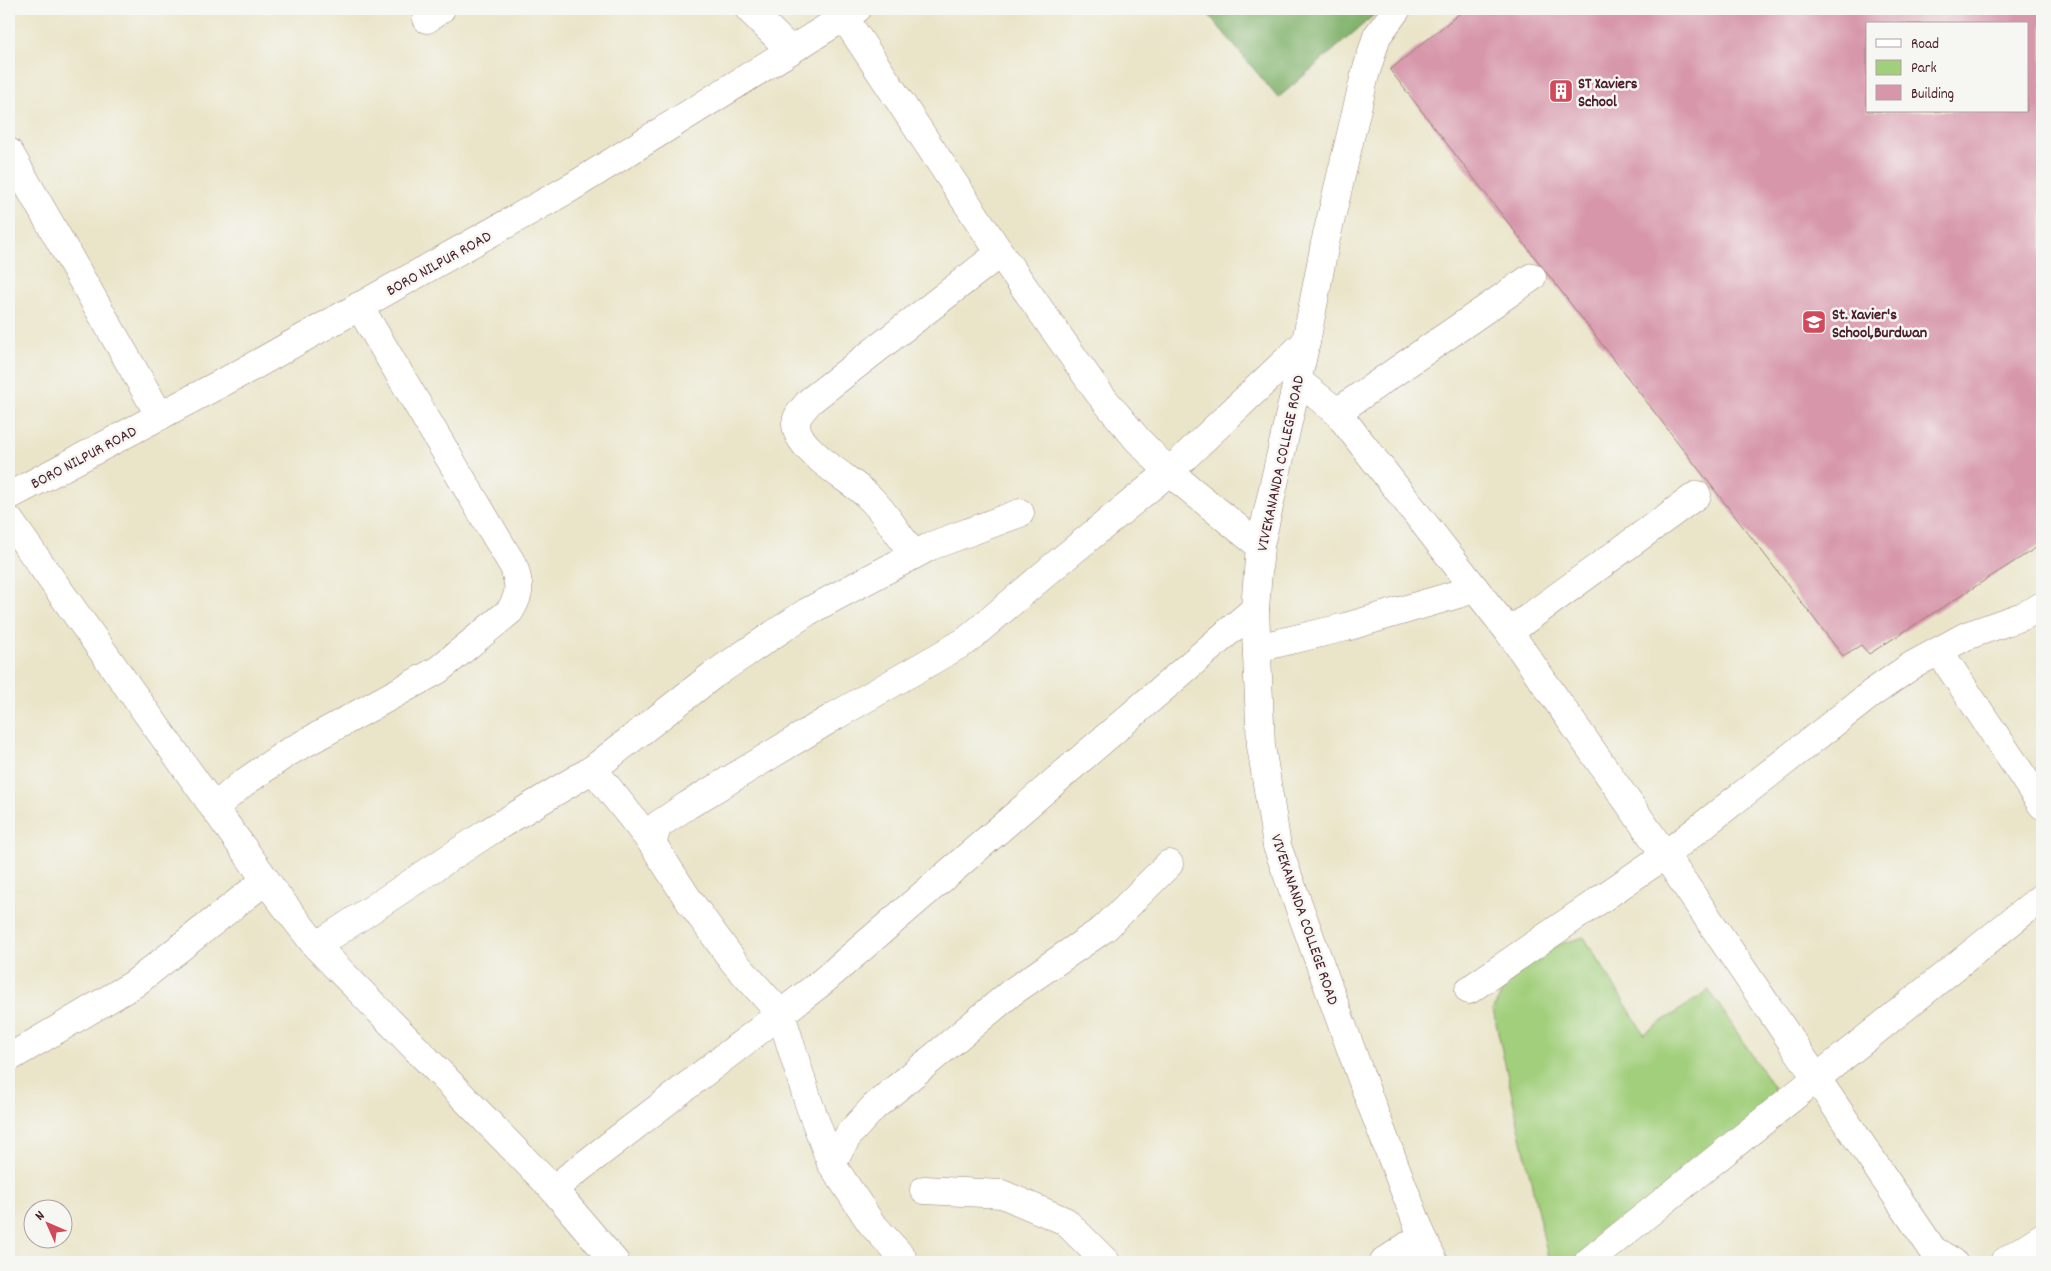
<svg xmlns="http://www.w3.org/2000/svg" width="2051" height="1271" font-family="Dekko,sans-serif">
	<style>
		.green { fill: #a2cf7c; stroke: #767754 }
		.forest { fill: #81b26c; stroke: #66684c }
		.building { fill: #d796aa; fill-rule: evenodd }
		.lines { fill: none; stroke-linecap: round; stroke-linejoin: round }
		.minor-casing { stroke: #9a827a; stroke-width: 29 }
		.minor { stroke: #fff; stroke-width: 28 }
		.labels { text-anchor: middle; stroke-width: 5; stroke-linejoin: round; paint-order: stroke }
		.poi-label { font-size: 16px; font-weight: bold; fill: #4a1f2b; stroke: #f6f6f2; text-anchor: start }
		.street-label { font-size: 16px; fill: #4a1f2b; stroke: #f6f6f2 }
	</style>
	<rect width="100%" height="100%" fill="#f6f6f2"/>
	<filter id="ink" filterUnits="userSpaceOnUse"><feTurbulence type="fractalNoise" baseFrequency=".02" numOctaves="2"/><feDisplacementMap in="SourceGraphic" scale="10" xChannelSelector="R" yChannelSelector="G"/><feConvolveMatrix kernelMatrix="1 2 1 2 8 2 1 2 1" color-interpolation-filters="sRGB"/></filter>
	<filter id="wash" filterUnits="userSpaceOnUse"><feTurbulence type="fractalNoise" baseFrequency=".0096" numOctaves="4" result="noise"/><feDisplacementMap in="SourceGraphic" scale="20" xChannelSelector="R" yChannelSelector="G"/><feGaussianBlur stdDeviation="1.12" result="paint"/><feColorMatrix in="noise" values="0 0 0 0 0 0 0 0 0 0 0 0 0 0 0 0 0 1.4 0 .05"/><feComposite in="paint" operator="in"/></filter>
	<g filter="url(#wash)">
		<rect width="100%" height="100%" fill="#eae5c9"/>
		<polygon class="green" points="1584,937 1644,1034 1709,990 1789,1111 1598,1262 1549,1262 1493,1010 1521,956"/>
		<polygon class="forest" points="1204,9 1381,9 1278,98"/>
		<g id="blocks">
			<path class="building" d="M 1465,9 L 2042,9 L 2042,544 L 1869,654 L 1861,645 L 1843,656 L 1390,70 ZM 1867,24 L 2027,24 L 2027,111 L 1867,111 Z"/>
		</g>
	</g>
	<g filter="url(#ink)">
		<use href="#blocks" fill-opacity="0" stroke="#9a827a" stroke-width="1"/>
		<g class="lines">
			<defs>
				<g id="minor">
					<polyline points="749,9 790,50"/>
					<polyline points="1397,9 1377,36 1365,75 1325,243 1306,342 1260,546 1255,609 1261,746 1277,846 1368,1096 1422,1236 1434,1262"/>
					<polyline points="844,17 1000,253 1098,392 1137,439 1169,472 1306,342"/>
					<polyline points="427,19 441,9"/>
					<polyline points="9,152 160,416"/>
					<polyline points="1297,380 1337,412 1509,632 1665,855 1933,1250 1953,1262"/>
					<polyline points="1337,412 1532,277"/>
					<polyline points="9,496 248,369 572,187 857,9"/>
					<polyline points="9,520 275,893 316,946 553,1189 615,1262"/>
					<path d="M 914,555 C 899,536 886,513 869,497 C 852,480 795,450 796,423 C 797,414 805,407 810,401 L 1000,253"/>
					<polyline points="1509,632 1697,495"/>
					<polyline points="1257,648 1346,627 1475,589"/>
					<polyline points="1939,651 2042,805"/>
					<polyline points="593,769 652,843"/>
					<path d="M 214,808 L 242,784 L 287,753 L 438,670 L 510,611 C 521,593 520,587 514,567 L 359,306"/>
					<polyline points="316,946 490,831 593,769 713,675 807,612 931,546 1020,513"/>
					<polyline points="1469,990 1665,855 1871,694 1911,666 1966,636 2023,616 2042,606"/>
					<polyline points="9,1058 134,984 266,880"/>
					<polyline points="831,1163 850,1133 874,1107 1012,992 1105,928 1169,864"/>
					<polyline points="553,1189 822,982 1255,609"/>
					<polyline points="924,1190 1002,1194 1065,1221 1106,1262"/>
					<polyline points="902,1262 902,1257 871,1223 831,1163 809,1104 781,1014 734,962 688,899 652,843 658,825 688,805 835,716 966,641 1053,567 1169,472 1260,546"/>
					<polyline points="1384,1262 1422,1236"/>
					<polyline points="1588,1262 2042,897"/>
					<polyline points="2004,1262 2042,1237"/>
				</g>
			</defs>
			<use href="#minor" class="minor-casing"/>
			<use href="#minor" class="minor"/>
		</g>
	</g>
	<defs>
		<symbol id="building-square" viewBox="-11 -11 22 22"><rect x="-9" y="-9" width="18" height="18" rx="4" fill="#d1495b" stroke="#f6f6f2"/><path d="M-4-6H4V6H1V3H-1V6H-4ZM-2.5-4.3h1.7v1.8h-1.7ZM.8-4.3h1.7v1.8H.8ZM-2.5-1h1.7V.8h-1.7ZM.8-1h1.7V.8H.8Z" fill="#fff"/></symbol>
		<symbol id="school-square" viewBox="-11 -11 22 22"><rect x="-9" y="-9" width="18" height="18" rx="4" fill="#d1495b" stroke="#f6f6f2"/><path d="M0-5L7-2L0 1L-7-2ZM-4 1L0 2.5L4 1V4Q0 6-4 4Z" fill="#fff"/></symbol>
	</defs>
	<g fill-rule="evenodd">
		<use href="#building-square" x="1547" y="77" width="28" height="28"/>
		<use href="#school-square" x="1800" y="308" width="28" height="28"/>
	</g>
	<g class="labels">
		<g class="poi-label">
			<text x="1578" y="88">ST Xaviers<tspan x="1578" dy="18">School</tspan></text>
			<text x="1832" y="319">St. Xavier's<tspan x="1832" dy="18">School,Burdwan</tspan></text>
		</g>
		<g class="street-label">
			<text transform="translate(438 262) rotate(-29)" y="6">BORO NILPUR ROAD</text>
			<text transform="translate(83 456) rotate(-28)" y="6">BORO NILPUR ROAD</text>
			<text transform="translate(1279 463) rotate(-78)" y="6">VIVEKANANDA COLLEGE ROAD</text>
			<text transform="translate(1306 919) rotate(71)" y="6">VIVEKANANDA COLLEGE ROAD</text>
		</g>
	</g>
	<rect width="2051" height="1271" fill="none" stroke="#f6f6f2" stroke-width="30"/>
	<rect x="1866" y="22" width="162" height="90" fill="#f6f6f2" stroke="#b1a0a2"/>
	<rect x="1876" y="39" width="25" height="8" fill="#ffffff" stroke="#b1a0a2"/>
	<text x="1911" y="48" font-size="15" fill="#4a1f2b">Road</text>
	<rect x="1876" y="60" width="25" height="15" fill="#a2cf7c" stroke="#b1a0a2"/>
	<text x="1911" y="72" font-size="15" fill="#4a1f2b">Park</text>
	<rect x="1876" y="85" width="25" height="15" fill="#d796aa" stroke="#b1a0a2"/>
	<text x="1911" y="98" font-size="15" fill="#4a1f2b">Building</text>
	<g transform="translate(48 1224) rotate(315)"><circle r="24" fill="#f6f6f2" stroke="#b1a0a2"/>
	<path d="M0-4L9 19L0 12L-9 19Z" fill="#d1495b"/>
	<text y="-8" font-size="14" font-weight="bold" text-anchor="middle" fill="#4a1f2b">N</text>
	</g>
</svg>
